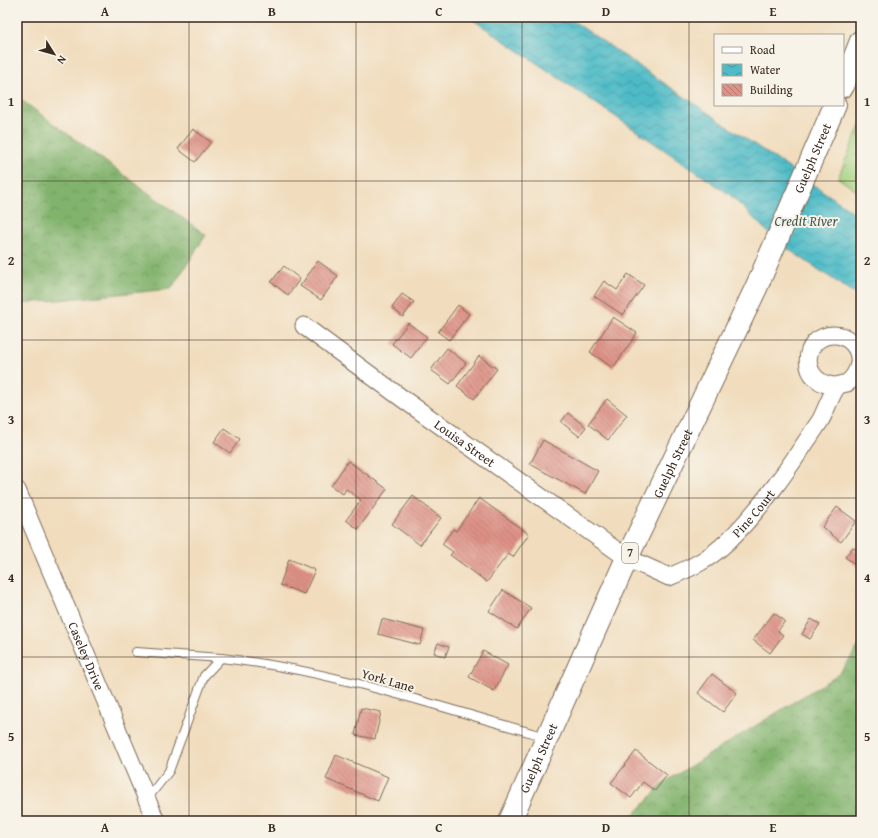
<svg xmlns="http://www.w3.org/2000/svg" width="878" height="838" font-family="'Gentium Book Plus',serif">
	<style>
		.forest { fill: url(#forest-crowns); stroke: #5e6e46 }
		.park { fill: url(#park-tufts); stroke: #6f7e4e }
		.water { fill: url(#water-waves); stroke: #447272 }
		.building { fill: url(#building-back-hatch) }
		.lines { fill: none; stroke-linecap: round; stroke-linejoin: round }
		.service-casing { stroke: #7b6956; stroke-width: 10 }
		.minor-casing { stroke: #7b6956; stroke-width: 19 }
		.primary-casing { stroke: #7b6956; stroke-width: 24 }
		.service { stroke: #fff; stroke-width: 8 }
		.minor { stroke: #fff; stroke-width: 17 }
		.primary { stroke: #fff; stroke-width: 22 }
		.grid { fill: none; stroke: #3b2a1e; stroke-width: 1; stroke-opacity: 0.55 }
		.labels { text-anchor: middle; stroke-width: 4; stroke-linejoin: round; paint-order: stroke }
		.shield { fill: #f7f3e8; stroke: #73665b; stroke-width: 1 }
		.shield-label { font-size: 12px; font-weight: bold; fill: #3b2a1e }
		.street-label { font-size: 13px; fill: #3b2a1e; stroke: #f7f3e8 }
		.water-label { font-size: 14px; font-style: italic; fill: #415651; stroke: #f7f3e8 }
		.neatline { fill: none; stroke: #3b2a1e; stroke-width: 1.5 }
		.grid-label { font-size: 13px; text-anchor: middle; font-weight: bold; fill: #3b2a1e }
	</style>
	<defs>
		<pattern id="forest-crowns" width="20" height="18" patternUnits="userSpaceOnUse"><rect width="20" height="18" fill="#82b36d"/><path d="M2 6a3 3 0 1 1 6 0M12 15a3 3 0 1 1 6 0" fill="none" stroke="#6c9259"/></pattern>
		<pattern id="park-tufts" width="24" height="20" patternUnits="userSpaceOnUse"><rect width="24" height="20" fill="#a3d17e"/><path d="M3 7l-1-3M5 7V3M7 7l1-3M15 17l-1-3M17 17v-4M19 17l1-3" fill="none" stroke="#86aa67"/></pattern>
		<pattern id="water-waves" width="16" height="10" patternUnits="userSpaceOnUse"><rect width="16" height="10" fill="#4ebbc7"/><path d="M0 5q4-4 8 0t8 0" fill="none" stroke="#4298a1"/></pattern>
		<pattern id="building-back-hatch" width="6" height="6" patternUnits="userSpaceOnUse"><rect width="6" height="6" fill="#de9186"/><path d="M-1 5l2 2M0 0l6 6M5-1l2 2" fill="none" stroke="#b5776d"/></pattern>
	</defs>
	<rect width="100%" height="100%" fill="#f7f3e8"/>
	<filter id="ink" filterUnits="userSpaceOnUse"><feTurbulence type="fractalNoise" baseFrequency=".025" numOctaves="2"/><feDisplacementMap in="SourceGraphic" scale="8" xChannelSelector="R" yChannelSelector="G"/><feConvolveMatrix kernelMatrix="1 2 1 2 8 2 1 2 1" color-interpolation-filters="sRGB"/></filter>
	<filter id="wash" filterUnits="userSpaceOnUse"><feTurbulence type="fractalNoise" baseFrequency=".012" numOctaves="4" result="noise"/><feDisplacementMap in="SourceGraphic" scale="16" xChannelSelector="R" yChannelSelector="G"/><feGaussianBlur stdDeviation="0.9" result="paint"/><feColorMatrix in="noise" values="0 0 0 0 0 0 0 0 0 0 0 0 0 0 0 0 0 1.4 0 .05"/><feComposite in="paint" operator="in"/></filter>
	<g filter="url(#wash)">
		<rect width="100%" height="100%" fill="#f1ddbe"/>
		<g class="forest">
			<polygon points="17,97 206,235 171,289 17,304"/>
			<polygon points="861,643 861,821 628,821 665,782 839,674"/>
		</g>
		<polygon class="park" points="861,123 861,194 838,178"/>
		<polygon class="water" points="469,17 567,17 861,217 861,298 779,243 729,194"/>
		<g id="blocks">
			<g class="building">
				<polygon points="193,129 211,142 195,162 178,149"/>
				<polygon points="318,261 338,276 321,300 300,286"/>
				<polygon points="284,266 300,279 288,295 271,282"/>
				<polygon points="628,274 644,285 623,315 594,296 604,281 617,290"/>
				<polygon points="402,294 414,302 403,317 392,308"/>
				<polygon points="458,305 469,314 449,340 438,332"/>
				<polygon points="613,317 637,333 613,368 590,352"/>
				<polygon points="408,323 427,337 411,358 392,344"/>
				<polygon points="447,348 466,363 450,384 431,370"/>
				<polygon points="479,356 497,369 474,399 457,386"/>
				<polygon points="607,399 627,415 608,440 588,424"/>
				<polygon points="568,413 586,427 579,436 561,422"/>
				<polygon points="224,428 240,439 230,453 214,442"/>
				<polygon points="543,440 598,471 585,494 530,464"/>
				<polygon points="348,461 387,489 358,529 346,520 361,500 346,489 343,494 331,486"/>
				<polygon points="413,496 441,518 420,545 392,524"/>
				<polygon points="479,498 529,534 513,557 508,554 487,582 450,555 453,552 442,544 453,529 456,531"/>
				<polygon points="837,507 856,521 841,542 822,527"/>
				<polygon points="853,547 861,553 861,569 845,557"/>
				<polygon points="289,559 315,570 304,594 280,585"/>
				<polygon points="503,590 531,608 517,629 489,611"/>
				<polygon points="774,613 785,621 778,631 783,635 770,653 753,640"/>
				<polygon points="382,619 424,630 420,645 378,634"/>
				<polygon points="811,619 820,624 810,639 802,634"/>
				<polygon points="438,643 449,647 445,657 434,653"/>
				<polygon points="483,651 508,665 494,691 469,677"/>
				<polygon points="712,674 737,693 723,712 698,693"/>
				<polygon points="361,708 381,712 375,739 355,735"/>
				<polygon points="636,751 667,775 655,791 643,782 631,798 611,783"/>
				<polygon points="336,755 388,777 378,801 326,779"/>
			</g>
		</g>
	</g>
	<g filter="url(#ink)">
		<use href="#blocks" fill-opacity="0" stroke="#7b6956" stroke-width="1"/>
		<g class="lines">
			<defs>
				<g id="service">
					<polyline points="136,652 221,658"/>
					<path d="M 147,799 L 169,771 L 204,676 L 221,658 C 332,670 439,707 546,737"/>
				</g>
				<g id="minor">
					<path id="s1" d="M 304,326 L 403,399 L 627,558 L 669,577 C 693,567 708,560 728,541 C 764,506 792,463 820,421 C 825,413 832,391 838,386 C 840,384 844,384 847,383 C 853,379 858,371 859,363 C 861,349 849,335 834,335 C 800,335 798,386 838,386"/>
					<path id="s2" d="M 17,490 L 156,821"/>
				</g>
				<g id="primary">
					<polyline points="843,86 861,41"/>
					<path id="s3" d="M 510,821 L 627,558 L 756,288 L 835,105"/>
				</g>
			</defs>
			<use href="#service" class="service-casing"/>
			<use href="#minor" class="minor-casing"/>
			<use href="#primary" class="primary-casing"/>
			<use href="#service" class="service"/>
			<use href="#minor" class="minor"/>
			<use href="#primary" class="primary"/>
		</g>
	</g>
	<path class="grid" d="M 189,17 L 189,821M 356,17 L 356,821M 522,17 L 522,821M 689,17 L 689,821M 17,181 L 861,181M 17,340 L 861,340M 17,498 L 861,498M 17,657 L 861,657"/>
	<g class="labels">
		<rect class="shield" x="622" y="543" width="16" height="20" rx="3"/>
		<g class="shield-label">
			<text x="630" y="557">7</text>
		</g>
		<g class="street-label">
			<text dy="5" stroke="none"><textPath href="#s3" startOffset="729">Guelph Street</textPath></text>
			<text dy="5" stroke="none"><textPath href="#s1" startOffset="199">Louisa Street</textPath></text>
			<text dy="5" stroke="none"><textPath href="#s3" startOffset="393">Guelph Street</textPath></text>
			<text dy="5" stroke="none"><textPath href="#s1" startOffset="551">Pine Court</textPath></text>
			<text dy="5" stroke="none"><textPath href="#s2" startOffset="180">Caseley Drive</textPath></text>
			<text transform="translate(388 680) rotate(16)" y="5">York Lane</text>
			<text dy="5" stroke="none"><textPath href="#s3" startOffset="69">Guelph Street</textPath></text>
		</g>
		<g class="water-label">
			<text x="806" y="226">Credit River</text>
		</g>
	</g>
	<rect width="878" height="838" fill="none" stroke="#f7f3e8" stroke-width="44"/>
	<rect x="714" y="34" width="130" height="72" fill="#f7f3e8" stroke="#aca397"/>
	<rect x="722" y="47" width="20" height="6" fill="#ffffff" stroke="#aca397"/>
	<text x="750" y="54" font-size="12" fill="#3b2a1e">Road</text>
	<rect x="722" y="64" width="20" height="12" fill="url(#water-waves)" stroke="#aca397"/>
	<text x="750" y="74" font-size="12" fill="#3b2a1e">Water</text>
	<rect x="722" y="84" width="20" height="12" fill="url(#building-back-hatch)" stroke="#aca397"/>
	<text x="750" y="94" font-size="12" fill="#3b2a1e">Building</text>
	<g transform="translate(54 54) rotate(127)" stroke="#f7f3e8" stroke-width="3" paint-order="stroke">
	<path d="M0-3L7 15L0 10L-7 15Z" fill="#3b2a1e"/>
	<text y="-6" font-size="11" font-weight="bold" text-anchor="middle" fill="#3b2a1e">N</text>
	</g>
	<rect x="22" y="22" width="834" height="794" class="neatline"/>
	<g class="grid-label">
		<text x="105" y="16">A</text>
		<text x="272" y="16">B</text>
		<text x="439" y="16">C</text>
		<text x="606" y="16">D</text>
		<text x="773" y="16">E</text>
		<text x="11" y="106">1</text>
		<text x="867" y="106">1</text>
		<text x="11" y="265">2</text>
		<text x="867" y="265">2</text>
		<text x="11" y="424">3</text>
		<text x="867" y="424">3</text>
		<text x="11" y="582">4</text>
		<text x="867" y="582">4</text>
		<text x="11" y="741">5</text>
		<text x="867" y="741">5</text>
		<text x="105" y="832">A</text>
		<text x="272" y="832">B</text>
		<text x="439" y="832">C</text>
		<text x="606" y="832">D</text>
		<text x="773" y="832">E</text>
	</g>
</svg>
